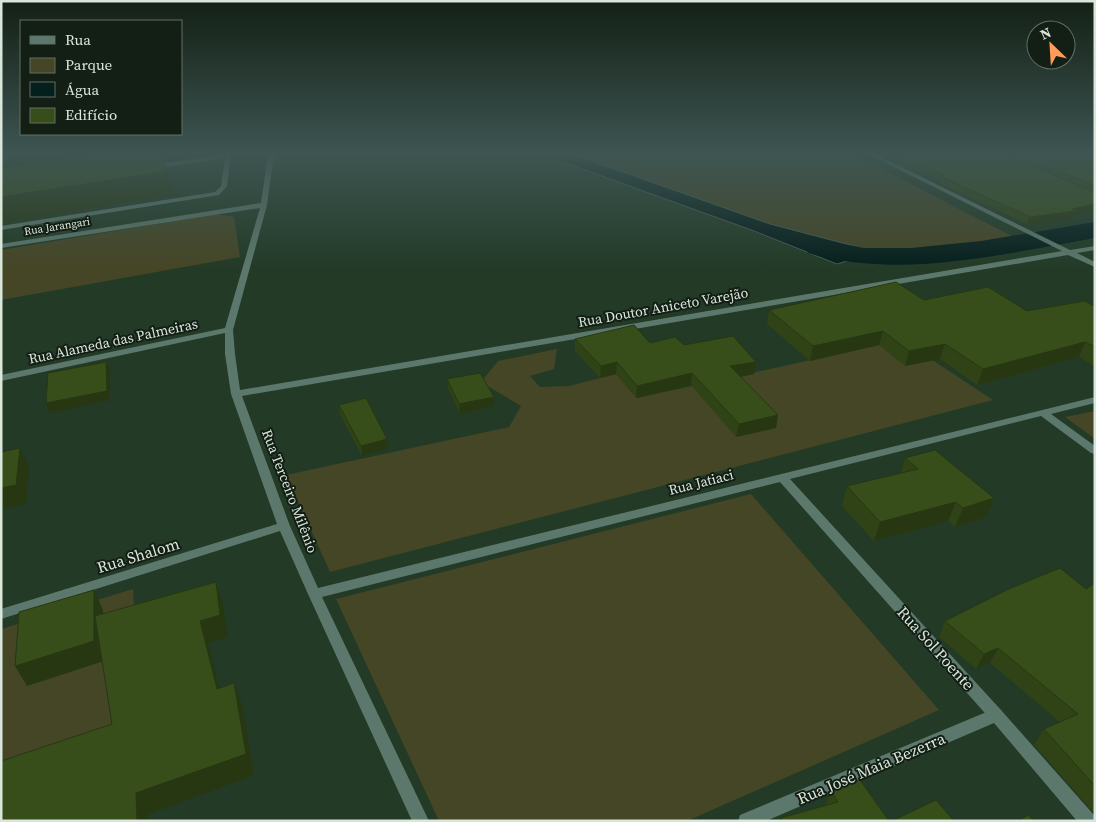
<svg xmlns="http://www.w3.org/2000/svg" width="1096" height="822" font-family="'Source Serif 4',serif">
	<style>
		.green { fill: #454625 }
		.water { fill: #051f1d; stroke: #455b56 }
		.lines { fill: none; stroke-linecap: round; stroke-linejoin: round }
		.canal { fill: #051f1d; fill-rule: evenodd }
		.service { fill: #5c786c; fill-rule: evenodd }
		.minor { fill: #5c786c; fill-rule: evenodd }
		.tertiary { fill: #5c786c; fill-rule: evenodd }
		.wall { fill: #304316 }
		.shaded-wall { fill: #273712 }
		.building { fill: #384e1a; stroke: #273712 }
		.labels { text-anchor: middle; stroke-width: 4; stroke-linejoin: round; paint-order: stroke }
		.far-street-label { font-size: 11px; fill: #d9e7da; stroke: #131e15 }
		.street-label { font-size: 14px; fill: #d9e7da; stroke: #131e15 }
		.near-street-label { font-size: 16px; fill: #d9e7da; stroke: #131e15 }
	</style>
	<rect width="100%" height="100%" fill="#223a26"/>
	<g class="green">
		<polygon points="570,154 852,154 1037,249 877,252 770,224"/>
		<polygon points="216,214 234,217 240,257 1,300 1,250"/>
		<polygon points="902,340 993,400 330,572 286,475 509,427 521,406 481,382 498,361 557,349 554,369 530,376 540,387 569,386 616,374 637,398"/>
		<polygon points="1095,411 1095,439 1065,417"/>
		<polygon points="751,494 939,710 687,821 439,821 336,599"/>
		<polygon points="133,589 138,674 117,704 105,742 1,777 1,629"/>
	</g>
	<polygon class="water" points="541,154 572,154 770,224 877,252 837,264 754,231"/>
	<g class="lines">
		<path class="canal" d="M 1095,222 L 1095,238 C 1002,254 900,280 808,253 L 804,247 L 808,241 L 817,239 L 864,248 L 911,248 L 981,241 Z"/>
		<polygon class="service" points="225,154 231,154 227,186 219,195 1,230 1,226 215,192 221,186 225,158 153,169 150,167 153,165"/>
		<polygon class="minor" points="268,154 274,154 267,205 233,330 235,354 240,390 1062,251 868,154 875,154 1070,250 1095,246 1095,250 1077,253 1095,262 1095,267 1068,255 242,396 290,526 318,588 1095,397 1095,403 1051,414 1095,446 1095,454 1091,453 1041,416 790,479 1001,710 1003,715 1001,720 996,722 991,720 780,482 322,597 429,821 412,821 308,594 280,531 1,619 1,609 277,524 231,394 225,354 225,333 1,381 1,375 225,328 260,208 1,248 1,244 261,203"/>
		<polygon class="tertiary" points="996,708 1001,710 1094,815 1095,821 1077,821 994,723 766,821 738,821 740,815"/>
	</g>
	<g class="wall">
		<polygon points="881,154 1095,154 1095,211 1074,215 1073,219 1027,224 938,183 939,180"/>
		<polygon points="1095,307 1095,367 1079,357 977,385 940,359 905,366 879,345 810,361 767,324 769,310 1027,311"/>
		<polygon points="575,339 684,345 754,374 740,377 778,415 776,428 736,437 691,385 636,398 616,374 600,378 575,351"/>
		<polygon points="447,379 494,397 494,406 460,414 448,388"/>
		<polygon points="339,405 388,448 362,456 340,415"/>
		<polygon points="905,458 986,517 955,527 948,521 874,541 842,506 847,486 901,473"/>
		<polygon points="1095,583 1095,814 1034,745 1044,729 1060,722 990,663 976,669 939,637 945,621 1086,589"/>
		<polygon points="831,791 889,821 780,821 781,818 826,805"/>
	</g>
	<g class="shaded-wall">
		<polygon points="49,154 175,154 162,155 1,185 1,160"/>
		<polygon points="167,171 174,195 1,223 1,197"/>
		<polygon points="1095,204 1095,211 1074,215 1073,219 1027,224 1030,217"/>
		<polygon points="883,331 879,345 810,361 813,346"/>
		<polygon points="1085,342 1079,357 977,385 983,369"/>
		<polygon points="945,344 940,359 905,366 909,351"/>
		<polygon points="106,362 110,371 110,400 50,413 46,403"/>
		<polygon points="617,362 616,374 600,378 601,366"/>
		<polygon points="756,362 754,374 729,379 730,366"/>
		<polygon points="692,373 691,385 636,398 637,386"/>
		<polygon points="494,397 494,406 460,414 459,404"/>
		<polygon points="778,415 776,428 736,437 739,424"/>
		<polygon points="387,439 388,448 362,456 361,446"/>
		<polygon points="20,448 29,466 26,504 1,510 1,488"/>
		<polygon points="994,498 986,517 955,527 963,508"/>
		<polygon points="956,502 948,521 874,541 880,522"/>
		<polygon points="216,582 223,604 228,637 208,643 225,711 217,689 200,621"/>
		<polygon points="94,590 103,610 104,661 27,686 15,666"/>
		<polygon points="998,648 990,663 976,669 984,654"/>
		<polygon points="234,683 242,705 254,775 147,815 148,821 137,821 136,793"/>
	</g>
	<g class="building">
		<polygon points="1,154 49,154 1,160"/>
		<polygon points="103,154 162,154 167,171 1,197 1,168"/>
		<polygon points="897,154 1002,154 1095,192 1095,204 1072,209 1076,211 1030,217 940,176 945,175"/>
		<polygon points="1017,154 1095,154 1095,186"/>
		<polygon points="896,282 924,300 988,287 1027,311 1085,301 1095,307 1095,347 1085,342 983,369 945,344 909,351 883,331 813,346 769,310"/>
		<polygon points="634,325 650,343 675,337 684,345 733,336 756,362 730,366 778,415 739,424 692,373 637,386 617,362 601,366 575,339"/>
		<polygon points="106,362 107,391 46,403 48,373"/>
		<polygon points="480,373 494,397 459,404 447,379"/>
		<polygon points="366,398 387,439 361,446 339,405"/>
		<polygon points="20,448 16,485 1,488 1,452"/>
		<polygon points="935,450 994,498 963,508 956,502 880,522 847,486 918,469 905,458"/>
		<polygon points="1060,568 1086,589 1095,583 1095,786 1044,729 1078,714 998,648 984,654 945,621 1009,589"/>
		<polygon points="216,582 220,615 200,621 217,689 234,683 246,754 136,793 137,821 1,821 1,761 112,724 95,616"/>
		<polygon points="94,590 94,641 15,666 19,612"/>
		<polygon points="860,780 889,821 782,821 781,818 838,802 831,791"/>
		<polygon points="936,800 954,821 892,821"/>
		<polygon points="1028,815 1034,821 1018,821"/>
	</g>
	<linearGradient id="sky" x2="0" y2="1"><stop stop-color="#132015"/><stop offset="0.57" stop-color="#3e5552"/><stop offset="1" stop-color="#3e5552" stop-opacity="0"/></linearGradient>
	<rect width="1096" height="269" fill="url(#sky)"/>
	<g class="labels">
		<g class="far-street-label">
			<text transform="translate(57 226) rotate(-9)" y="4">Rua Jarangari</text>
		</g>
		<g class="street-label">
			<text transform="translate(663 307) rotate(-10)" y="5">Rua Doutor Aniceto Varejão</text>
			<text transform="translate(113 341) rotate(-12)" y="5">Rua Alameda das Palmeiras</text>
			<text transform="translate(701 482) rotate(-14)" y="5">Rua Jatiaci</text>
			<text transform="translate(290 491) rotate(69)" y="5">Rua Terceiro Milênio</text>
		</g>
		<g class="near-street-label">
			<text transform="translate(138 555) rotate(-17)" y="6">Rua Shalom</text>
			<text transform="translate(936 648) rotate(48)" y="6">Rua Sol Poente</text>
			<text transform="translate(871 768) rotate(-23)" y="6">Rua José Maia Bezerra</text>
		</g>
	</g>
	<rect width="1096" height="822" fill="none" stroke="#d9e7da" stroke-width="5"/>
	<rect x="20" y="20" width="162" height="115" fill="#131e15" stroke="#626e64"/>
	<rect x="30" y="36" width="25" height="8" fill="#5c786c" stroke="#626e64"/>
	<text x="65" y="45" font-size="15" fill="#d9e7da">Rua</text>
	<rect x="30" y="58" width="25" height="15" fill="#454625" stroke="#626e64"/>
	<text x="65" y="70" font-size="15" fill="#d9e7da">Parque</text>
	<rect x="30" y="82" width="25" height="15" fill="#051f1d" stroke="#626e64"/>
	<text x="65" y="95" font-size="15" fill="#d9e7da">Água</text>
	<rect x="30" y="108" width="25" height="15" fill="#384e1a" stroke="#626e64"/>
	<text x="65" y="120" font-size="15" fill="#d9e7da">Edifício</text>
	<g transform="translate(1051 45) rotate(335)"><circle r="24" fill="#131e15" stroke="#626e64"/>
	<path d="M0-4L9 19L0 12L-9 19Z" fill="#ff9b5b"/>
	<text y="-8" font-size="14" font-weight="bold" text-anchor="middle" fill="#d9e7da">N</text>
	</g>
</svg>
